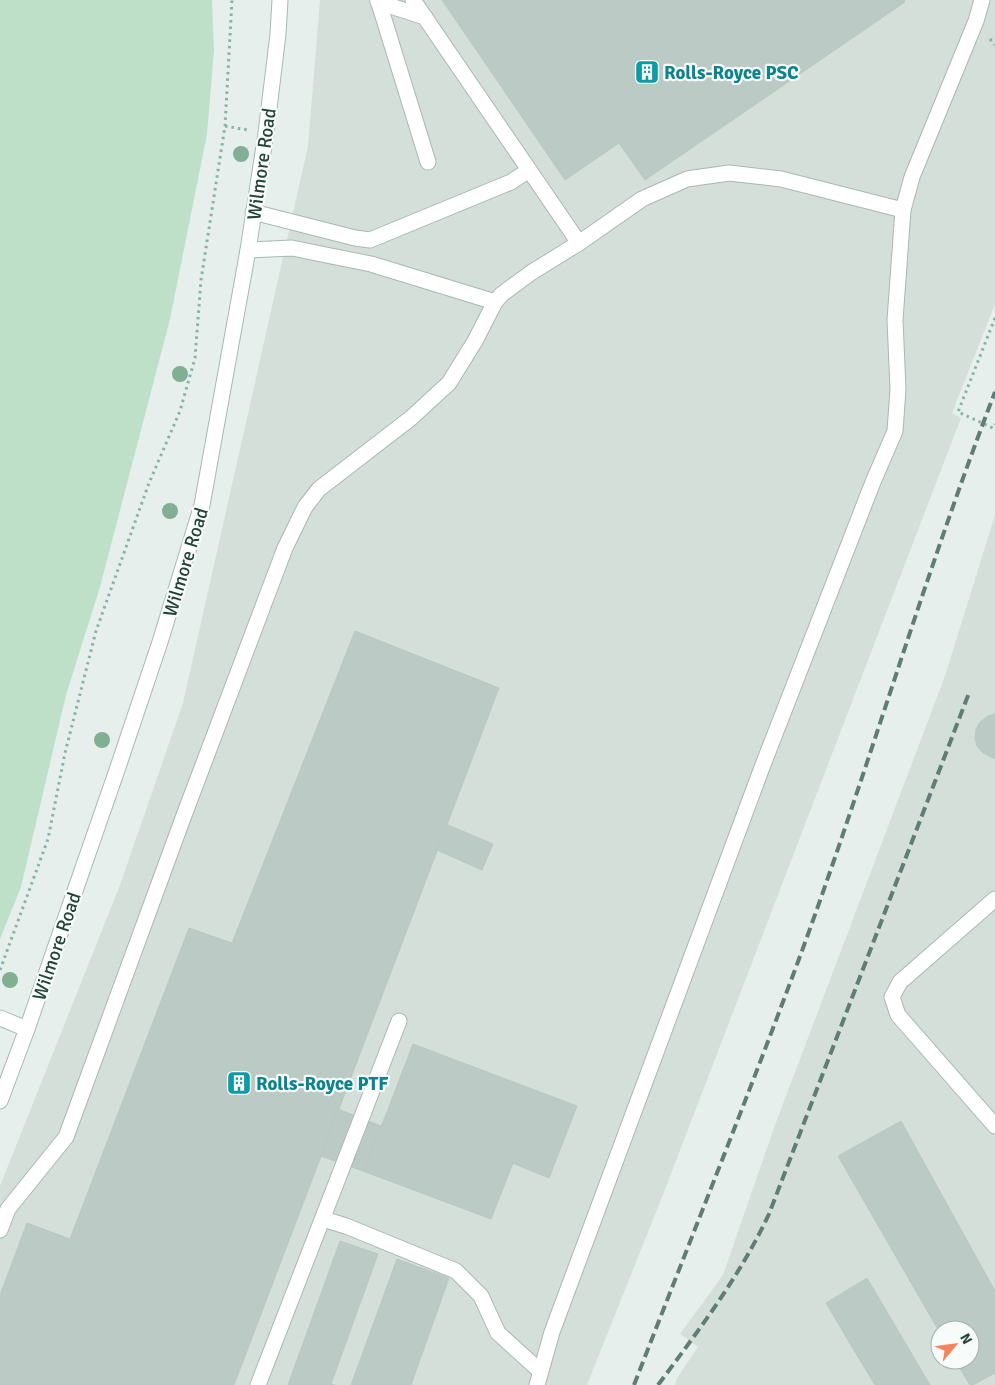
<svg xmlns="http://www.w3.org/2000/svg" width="995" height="1385" font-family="Signika,sans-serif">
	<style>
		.built { fill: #d4dfda; fill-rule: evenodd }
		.green { fill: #bfe0c8 }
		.building { fill: #bbcac4; stroke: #b8c9c2 }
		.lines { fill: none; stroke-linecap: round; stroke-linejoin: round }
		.minor-casing { stroke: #a8b8b2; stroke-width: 17 }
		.path { stroke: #86b3a5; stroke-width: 3; stroke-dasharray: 2.5 4; stroke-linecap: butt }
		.minor { stroke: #fff; stroke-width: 15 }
		.rail { stroke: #5f7d75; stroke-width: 4; stroke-dasharray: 10 5; stroke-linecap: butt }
		.tree { fill: #80af93 }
		.labels { text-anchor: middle; stroke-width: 4.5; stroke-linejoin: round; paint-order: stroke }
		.culture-label { font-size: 19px; font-weight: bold; fill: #0d838f; stroke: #f7fbf9; text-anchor: start }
		.street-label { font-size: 19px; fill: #24423a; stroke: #f7fbf9 }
	</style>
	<rect width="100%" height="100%" fill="#e6efeb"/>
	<g class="built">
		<polygon points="320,0 995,0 995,304 952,413 961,418 664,1192 587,1385 0,1385 0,1186 120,885 183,703 308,146"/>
		<path d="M 995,515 L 995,1385 L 675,1385 L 677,1378 L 698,1347 L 680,1334 L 723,1275 L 775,1125 L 945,676 ZM 940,1330 L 970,1330 L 970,1360 L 940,1360 Z"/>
	</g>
	<polygon class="green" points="0,0 212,0 214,50 207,134 170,319 100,587 66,695 21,887 0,939"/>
	<g class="building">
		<polygon points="442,0 904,0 905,2 645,180 619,143 565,180"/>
		<polygon points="355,631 499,688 234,1385 0,1385 0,1295 27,1223 70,1239 189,928 232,943"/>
		<polygon points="995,714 995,759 983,753 977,746 975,738 976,729 980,722 988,716"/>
		<polygon points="448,825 493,844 482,870 437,850"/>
		<polygon points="413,1044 577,1106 549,1178 387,1112"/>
		<polygon points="338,1109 381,1126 363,1171 321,1156"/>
		<polygon points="387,1112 513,1163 491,1219 363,1171"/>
		<polygon points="901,1121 995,1291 995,1373 973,1385 970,1385 955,1360 970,1360 970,1330 940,1330 940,1333 838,1156"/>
		<polygon points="340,1241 378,1254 331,1384 335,1385 288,1385"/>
		<polygon points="397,1259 449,1278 411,1385 351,1385"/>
		<polygon points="867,1278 930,1385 875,1385 855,1352 826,1303"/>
	</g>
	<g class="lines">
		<defs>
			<g id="minor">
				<polyline points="378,0 428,162"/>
				<polyline points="413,0 579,243"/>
				<polyline points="378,2 425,17"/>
				<polyline points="253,212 355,238 370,240 511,182 529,170"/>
				<polyline points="248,250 292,248 331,256 371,264 495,302"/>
				<polyline points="995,899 900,982 892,997 898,1015 995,1126"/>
				<polyline points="0,1018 27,1029"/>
				<polyline points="0,1101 27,1029 117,770 160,642 202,505 248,250 266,133 278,34 280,0"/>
				<polyline points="323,1219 346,1226 456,1271 481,1296 498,1333 540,1371"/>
				<polyline points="0,1230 8,1209 66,1137 183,818 285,548 305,507 319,489 411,418 449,383 475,341 495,302 502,294 532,272 579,243 642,199 687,179 729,173 781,179 903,210"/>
				<polyline points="258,1385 399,1021"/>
				<polyline points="537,1385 552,1332 761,770 873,482 895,431 898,389 895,320 903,210 912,177 976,21 982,0"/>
			</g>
		</defs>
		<use href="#minor" class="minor-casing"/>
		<g class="path">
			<polyline points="990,39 995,45"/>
			<polyline points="225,126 248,130"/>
			<polyline points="995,318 958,412 993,428 995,424"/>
			<polyline points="0,970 48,839 65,753 96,631 149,483 180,411 195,358 201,280 225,126 232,0"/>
		</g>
		<use href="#minor" class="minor"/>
		<g class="rail">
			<path d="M 634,1385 C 689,1243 746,1102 799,959 C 868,771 923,579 995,392"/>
			<path d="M 658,1385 C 699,1330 740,1276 769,1214 L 969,693"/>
		</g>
	</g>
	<g class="tree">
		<circle cx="241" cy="154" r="8"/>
		<circle cx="180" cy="374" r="8"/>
		<circle cx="170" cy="511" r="8"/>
		<circle cx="102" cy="740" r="8"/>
		<circle cx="10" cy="980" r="8"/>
	</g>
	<defs>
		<symbol id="building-square" viewBox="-11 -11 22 22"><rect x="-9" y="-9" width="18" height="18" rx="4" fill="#0f9aa8" stroke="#f7fbf9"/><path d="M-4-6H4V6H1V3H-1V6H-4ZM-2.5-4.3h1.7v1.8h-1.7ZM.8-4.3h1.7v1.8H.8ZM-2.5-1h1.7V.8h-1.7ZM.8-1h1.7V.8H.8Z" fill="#fff"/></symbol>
	</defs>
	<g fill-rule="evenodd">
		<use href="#building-square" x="633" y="58" width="28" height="28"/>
		<use href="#building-square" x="225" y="1069" width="28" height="28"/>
	</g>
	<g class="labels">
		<g class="culture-label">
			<text x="664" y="79">Rolls-Royce PSC</text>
			<text x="256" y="1090">Rolls-Royce PTF</text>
		</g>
		<g class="street-label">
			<text transform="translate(261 164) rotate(-82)" y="7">Wilmore Road</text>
			<text transform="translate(185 562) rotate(-73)" y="7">Wilmore Road</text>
			<text transform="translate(56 946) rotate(-71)" y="7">Wilmore Road</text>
		</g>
	</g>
	<g transform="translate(955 1345) rotate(61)"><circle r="24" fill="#f7fbf9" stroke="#a3b1ad"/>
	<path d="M0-4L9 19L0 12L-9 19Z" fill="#f4845f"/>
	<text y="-8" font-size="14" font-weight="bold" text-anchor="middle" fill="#24423a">N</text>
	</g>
</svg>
